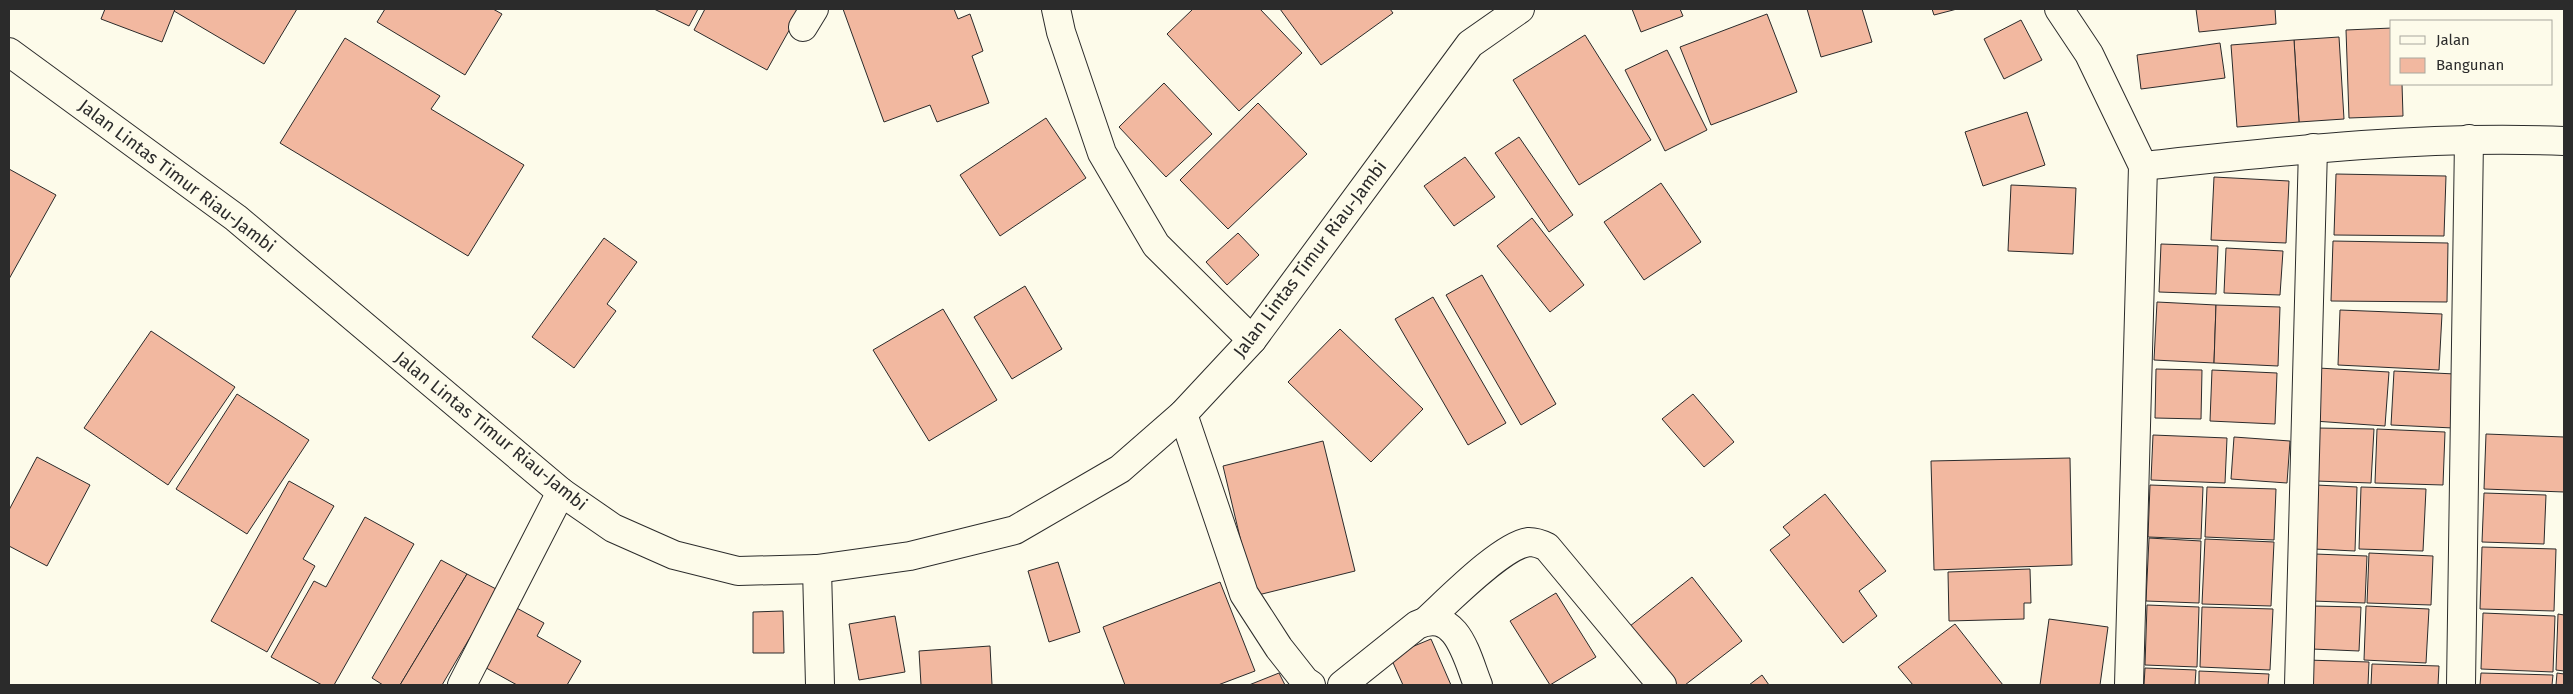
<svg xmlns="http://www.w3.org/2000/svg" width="2573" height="694" font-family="'Fira Sans',sans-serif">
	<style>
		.building { fill: #f2b8a0; stroke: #2b2b2b }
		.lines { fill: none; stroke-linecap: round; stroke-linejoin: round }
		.street-casing { stroke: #2b2b2b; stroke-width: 30 }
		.highway-casing { stroke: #2b2b2b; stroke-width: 30 }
		.street { stroke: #fdfbea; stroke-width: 28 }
		.highway { stroke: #fdfbea; stroke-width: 28 }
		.labels { text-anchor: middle; stroke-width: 4; stroke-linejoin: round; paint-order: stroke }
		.street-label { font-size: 18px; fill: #2b2b2b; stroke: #fdfbea }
	</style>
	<rect width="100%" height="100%" fill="#fdfbea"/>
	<g class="building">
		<polygon points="105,9 175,9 162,42 101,19"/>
		<polygon points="176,9 297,9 264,64 174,11"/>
		<polygon points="385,9 493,9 502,14 465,75 377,22"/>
		<polygon points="654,9 698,9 689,26"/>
		<polygon points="705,9 801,9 767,70 694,30"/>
		<polygon points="843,9 954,9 958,19 970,14 983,51 972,56 989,103 937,122 930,105 884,122"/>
		<polygon points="1193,9 1260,9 1302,53 1239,111 1167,34"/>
		<polygon points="1280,9 1390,9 1393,13 1321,65"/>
		<polygon points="1632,9 1680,9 1683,16 1641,32"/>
		<polygon points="1807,9 1862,9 1872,42 1821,57"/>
		<polygon points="1932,9 1957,9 1934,15"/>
		<polygon points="2196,9 2275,9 2276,24 2199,32"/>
		<polygon points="1767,14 1797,92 1711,125 1680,47"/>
		<polygon points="2021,20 2042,60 2004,79 1984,39"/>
		<polygon points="2392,28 2392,84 2402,84 2403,116 2349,118 2346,30"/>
		<polygon points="1585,35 1651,140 1579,185 1513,80"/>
		<polygon points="2339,37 2344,119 2299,122 2294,40"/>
		<polygon points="345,38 440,96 431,109 524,165 468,256 280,143"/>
		<polygon points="2294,40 2299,122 2237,127 2231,45"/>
		<polygon points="2220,43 2225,78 2141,89 2137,55"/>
		<polygon points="1667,50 1707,130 1665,151 1625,70"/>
		<polygon points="1164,83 1212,134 1166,177 1119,127"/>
		<polygon points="1258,103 1307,154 1228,229 1180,180"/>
		<polygon points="2027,112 2045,165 1983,186 1965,132"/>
		<polygon points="1046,118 1086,178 1000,236 960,175"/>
		<polygon points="1519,137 1573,215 1549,232 1495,153"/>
		<polygon points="1465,157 1495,197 1454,226 1424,186"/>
		<polygon points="9,169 56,195 9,279"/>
		<polygon points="2336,174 2446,176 2444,236 2334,235"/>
		<polygon points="2214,177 2289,181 2286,243 2211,240"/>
		<polygon points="1661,183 1701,242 1644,280 1604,222"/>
		<polygon points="2011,185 2076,188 2073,254 2008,251"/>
		<polygon points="1532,218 1584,285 1550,312 1497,246"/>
		<polygon points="1238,233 1259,255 1227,285 1206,262"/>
		<polygon points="604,238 637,262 607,304 616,311 574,368 532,337"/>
		<polygon points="2333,241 2448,243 2447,302 2331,301"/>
		<polygon points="2161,244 2218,246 2216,294 2159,292"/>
		<polygon points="2226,248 2283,251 2280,295 2224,293"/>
		<polygon points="1482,275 1556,404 1521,425 1446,295"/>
		<polygon points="1025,286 1062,349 1012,379 974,317"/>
		<polygon points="1433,297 1506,423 1468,445 1395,319"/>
		<polygon points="2157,302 2216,305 2214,363 2154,360"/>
		<polygon points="2216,305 2280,307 2278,366 2214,363"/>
		<polygon points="943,309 997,400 929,441 873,350"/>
		<polygon points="2340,310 2442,314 2439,370 2338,365"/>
		<polygon points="1340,329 1423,409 1371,462 1288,382"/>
		<polygon points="151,331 235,387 168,485 84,428"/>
		<polygon points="2318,368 2389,372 2385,426 2314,421"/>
		<polygon points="2156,369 2202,370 2201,419 2155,418"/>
		<polygon points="2212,370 2277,373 2275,424 2210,421"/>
		<polygon points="2394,371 2455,374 2453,428 2391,425"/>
		<polygon points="237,394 309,440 247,534 176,489"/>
		<polygon points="1693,394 1734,442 1704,467 1662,419"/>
		<polygon points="2318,428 2374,429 2371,483 2316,481"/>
		<polygon points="2377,429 2445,432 2443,485 2375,483"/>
		<polygon points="2486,434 2564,437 2564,492 2484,489"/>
		<polygon points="2153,435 2227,438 2225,483 2151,480"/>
		<polygon points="2234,437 2290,441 2287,483 2231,479"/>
		<polygon points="1323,441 1355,571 1254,596 1223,466"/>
		<polygon points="37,457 90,485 47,566 9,546 9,510"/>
		<polygon points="2070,458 2072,565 1934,570 1931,461"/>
		<polygon points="289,481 334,506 303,559 315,566 267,652 211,621"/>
		<polygon points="2150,485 2203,487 2201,539 2148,537"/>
		<polygon points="2316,485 2357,487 2355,551 2314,549"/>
		<polygon points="2207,487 2276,489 2274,540 2205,537"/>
		<polygon points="2361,487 2426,489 2423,551 2359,549"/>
		<polygon points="2484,493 2546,495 2544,544 2482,542"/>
		<polygon points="1825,494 1886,571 1859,591 1877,616 1843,643 1770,550 1790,535 1783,527"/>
		<polygon points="365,517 414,544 334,685 322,685 271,657 314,581 326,587"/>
		<polygon points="2149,538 2201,541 2199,603 2146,601"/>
		<polygon points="2205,539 2274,542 2271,606 2202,604"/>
		<polygon points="2482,547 2556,549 2554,611 2480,609"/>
		<polygon points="2369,553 2433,556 2431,605 2367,603"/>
		<polygon points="2315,554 2367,556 2365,603 2313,601"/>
		<polygon points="441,560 467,574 400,685 383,685 372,678"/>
		<polygon points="1058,562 1080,632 1049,642 1028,571"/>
		<polygon points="2030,569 2031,603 2024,603 2024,619 1949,621 1948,572"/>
		<polygon points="467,574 498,590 442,685 400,685"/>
		<polygon points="1692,577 1742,641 1685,685 1676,685 1630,626"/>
		<polygon points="1220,582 1255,671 1218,685 1125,685 1103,627"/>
		<polygon points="1556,593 1596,657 1550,685 1510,621"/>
		<polygon points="2147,605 2199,607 2197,667 2145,665"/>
		<polygon points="513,606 544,623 537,636 581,661 567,685 517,685 479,664"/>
		<polygon points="2313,606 2361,607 2359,651 2312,649"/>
		<polygon points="2366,606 2429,609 2426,663 2364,660"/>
		<polygon points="2202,607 2273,609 2270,670 2200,667"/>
		<polygon points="783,611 784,653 753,653 753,612"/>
		<polygon points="2483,613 2555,616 2553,672 2481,669"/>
		<polygon points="2558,614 2564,615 2564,671 2556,670"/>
		<polygon points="895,616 905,672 859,680 849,624"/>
		<polygon points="2049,619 2108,627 2100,685 2040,685"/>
		<polygon points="1955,624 2003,685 1913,685 1898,667"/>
		<polygon points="1431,639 1451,685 1403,685 1390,656"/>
		<polygon points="990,646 992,685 921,685 919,651"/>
		<polygon points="2307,660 2369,662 2368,685 2307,685"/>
		<polygon points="2372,664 2439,666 2438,685 2371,685"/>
		<polygon points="2145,668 2196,670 2195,685 2144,685"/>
		<polygon points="2199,671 2269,674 2268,685 2199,685"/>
		<polygon points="1279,673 1285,685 1249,685"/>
		<polygon points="2481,673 2553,675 2552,685 2480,685"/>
		<polygon points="2557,673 2564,674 2564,685 2556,685"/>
		<polygon points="1762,675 1769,685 1749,685"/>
	</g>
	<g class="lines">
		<defs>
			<g id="street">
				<polyline points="1056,9 1061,32 1102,153 1156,245 1252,340"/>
				<polyline points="2059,9 2089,54 2143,166 2129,685"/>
				<polyline points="803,27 814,9"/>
				<path d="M 2143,166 C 2283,151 2423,135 2564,141"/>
				<polyline points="1183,414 1244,594 1279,648 1305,681 1311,685"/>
				<polyline points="817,569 820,685"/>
				<path d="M 1426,621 C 1447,602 1502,545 1529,542 C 1536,542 1541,544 1547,547 L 1662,685"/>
				<polyline points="462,685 561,492"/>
				<path d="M 1342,685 L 1417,625 C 1457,607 1467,658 1478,685"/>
				<polyline points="2299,685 2313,148"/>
				<polyline points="2461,685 2469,139"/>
			</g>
			<polyline id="highway" points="9,52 236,218 561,492 613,528 674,555 738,571 817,569 910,556 1015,530 1120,469 1183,414 1252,340 1470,44 1520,9"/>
		</defs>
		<use href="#street" class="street-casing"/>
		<use href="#highway" class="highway-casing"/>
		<use href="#street" class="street"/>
		<use href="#highway" class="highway"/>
	</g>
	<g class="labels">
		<g class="street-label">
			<text transform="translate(177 176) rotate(37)" y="6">Jalan Lintas Timur Riau-Jambi</text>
			<text transform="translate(1310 259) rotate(-53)" y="6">Jalan Lintas Timur Riau-Jambi</text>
			<text transform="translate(491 431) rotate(39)" y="6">Jalan Lintas Timur Riau-Jambi</text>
		</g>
	</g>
	<rect width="2573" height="694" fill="none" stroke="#2b2b2b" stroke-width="20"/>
	<rect x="2390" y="20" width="162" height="65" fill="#fdfbea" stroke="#a9a89e"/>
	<rect x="2400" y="36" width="25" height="8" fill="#fdfbea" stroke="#a9a89e"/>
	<text x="2436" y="45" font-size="15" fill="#2b2b2b">Jalan</text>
	<rect x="2400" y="58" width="25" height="15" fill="#f2b8a0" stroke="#a9a89e"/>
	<text x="2436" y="70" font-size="15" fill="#2b2b2b">Bangunan</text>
</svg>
